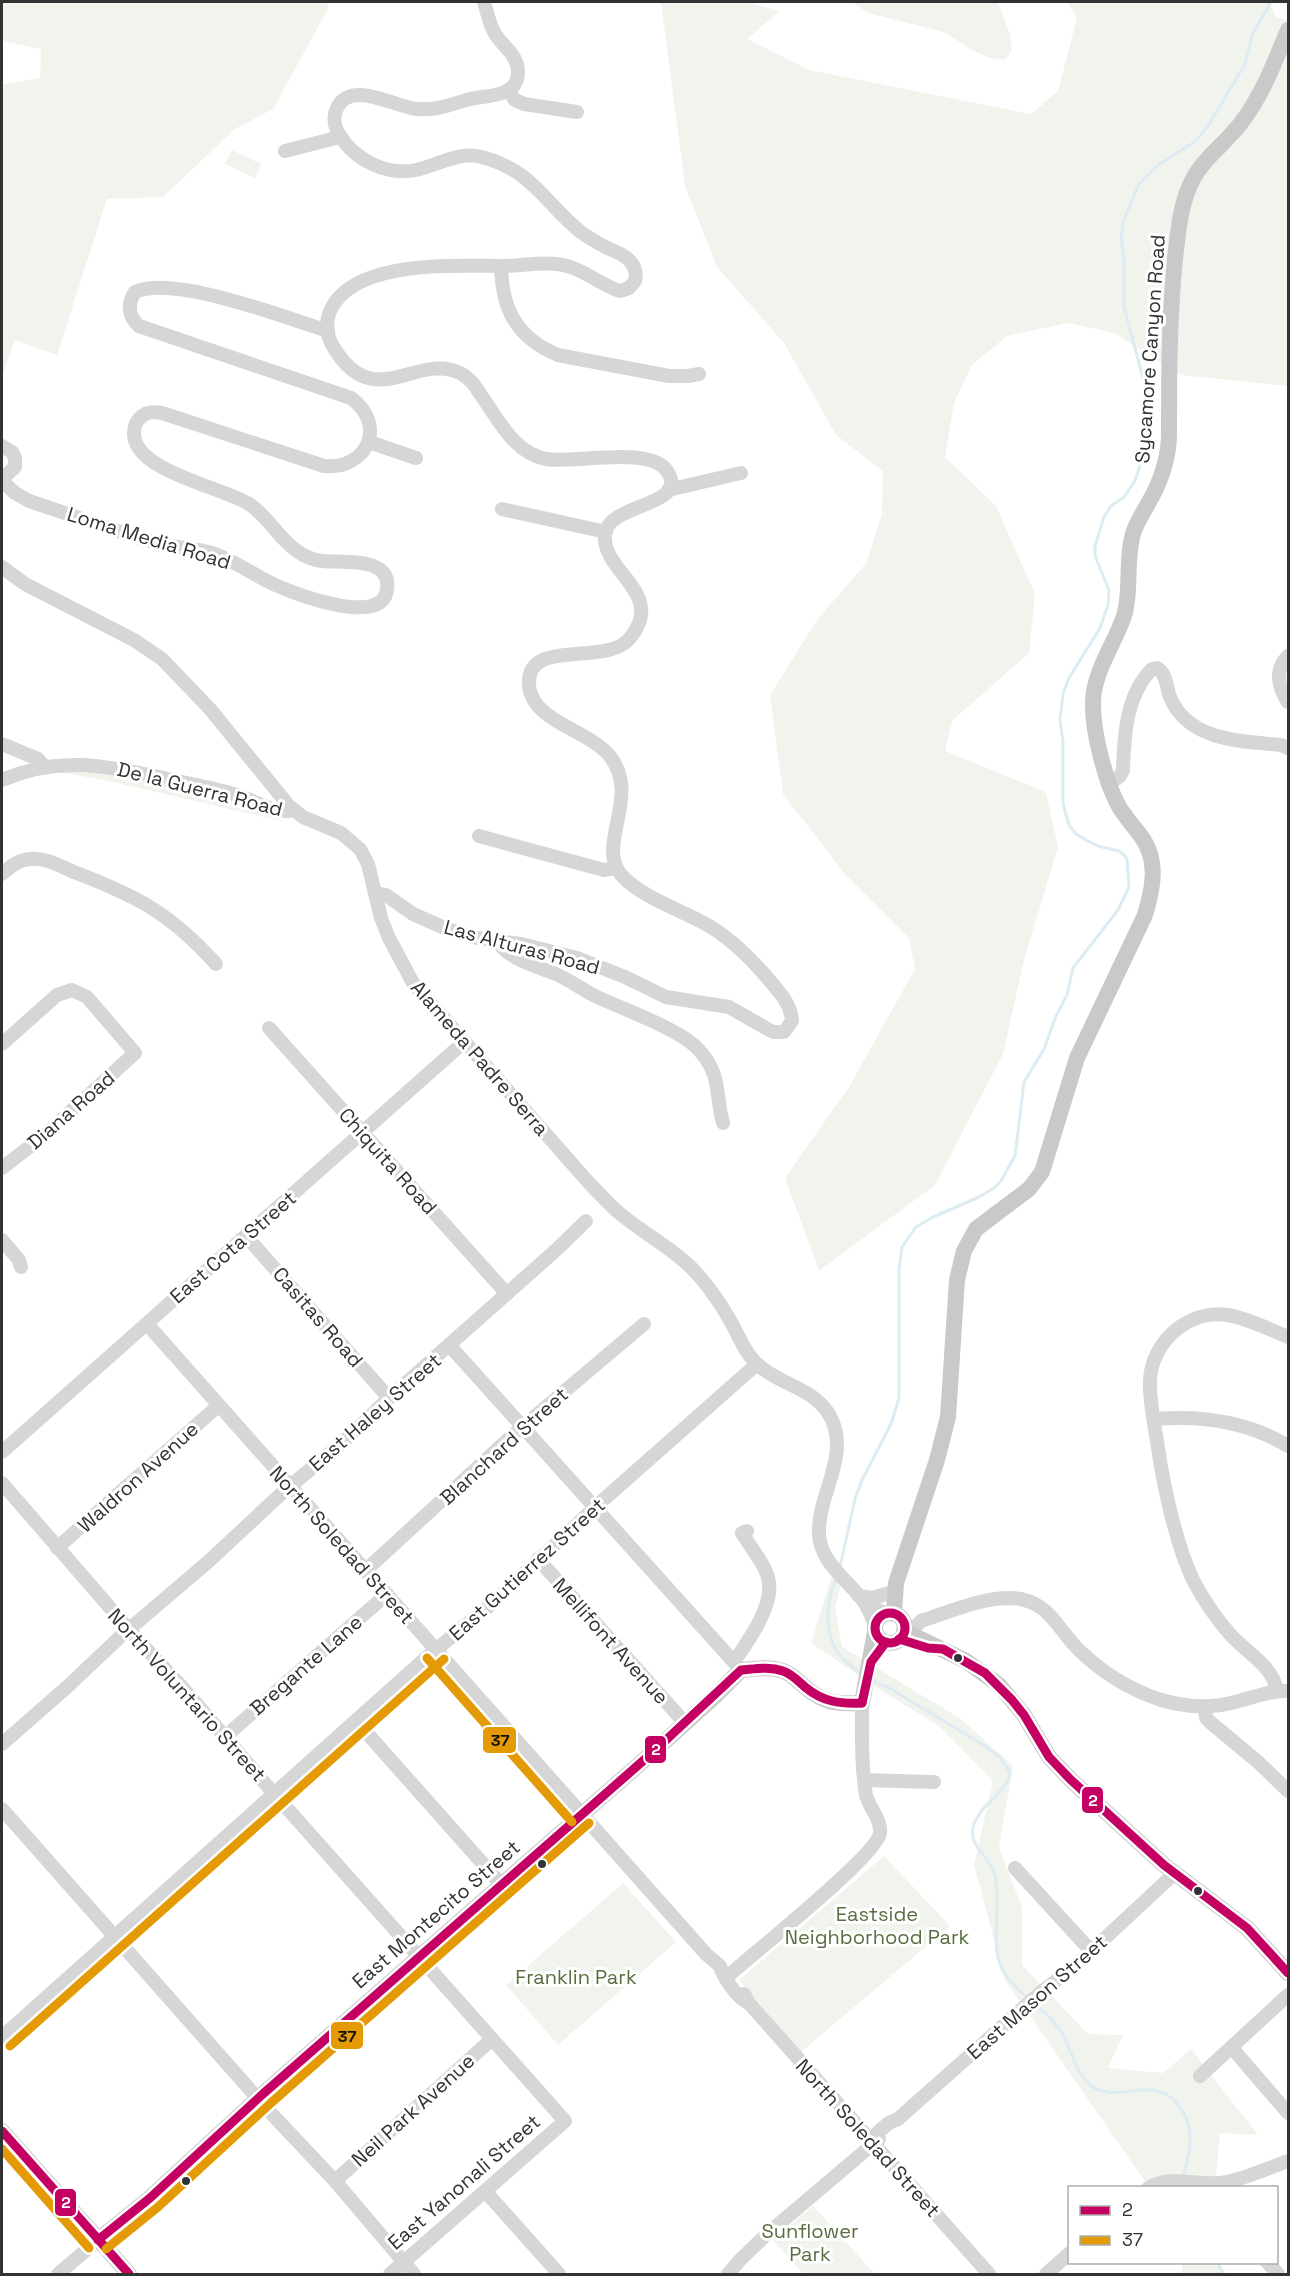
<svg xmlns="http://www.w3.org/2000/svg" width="1290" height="2276" font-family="'Space Grotesk',sans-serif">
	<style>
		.green { fill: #f1f4ed }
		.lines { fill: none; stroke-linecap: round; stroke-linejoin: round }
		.stream { stroke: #ddebf2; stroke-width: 3 }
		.minor { stroke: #d6d6d6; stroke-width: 14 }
		.major { stroke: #c9c9c9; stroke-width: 16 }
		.bus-1-casing { stroke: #fff; stroke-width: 14 }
		.bus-2-casing { stroke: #fff; stroke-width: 14 }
		.bus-1 { stroke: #c40063; stroke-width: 9 }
		.bus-2 { stroke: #e39a05; stroke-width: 9 }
		.bus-dot { fill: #323232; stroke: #fff; stroke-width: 2 }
		.labels { text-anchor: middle; stroke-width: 6; stroke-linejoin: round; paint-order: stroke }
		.street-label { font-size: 20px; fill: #323232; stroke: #fff }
		.park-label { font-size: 20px; fill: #586e3f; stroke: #fff }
		.line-badge { stroke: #fff; stroke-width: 2 }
		.badge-label { font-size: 16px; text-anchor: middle; font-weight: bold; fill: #fff }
		.pale-badge-label { font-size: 16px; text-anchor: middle; font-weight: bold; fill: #111 }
	</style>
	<rect width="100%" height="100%" fill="#fff"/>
	<g class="green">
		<polygon points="2,2 329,2 328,9 273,109 235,129 163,197 107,199 57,355 15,340 2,376 2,85 40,78 41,49 2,41"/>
		<polygon points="661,2 746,2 779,11 747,39 809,70 1031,114 1058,91 1077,18 1067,2 1270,2 1275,16 1288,21 1288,386 1181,375 1114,333 1068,323 1007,336 972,365 954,403 945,457 996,506 1035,594 1029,653 952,721 945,751 1046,792 1058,847 1024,960 1003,1054 935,1185 819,1271 785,1178 849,1087 915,969 909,938 845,874 783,794 770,695 817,620 867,562 882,513 883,471 836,435 784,343 717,267 685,186"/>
		<polygon points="852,2 998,2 1010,35 1012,50 1005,60 989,58 972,50 944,32 868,13"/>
		<polygon points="232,150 261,164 255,178 225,164"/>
		<polygon points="102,771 230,799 286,822 104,780 64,773 42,772"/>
		<polygon points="832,1576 841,1585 835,1607 842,1647 961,1719 1013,1766 999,1847 1022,1908 1022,1965 1088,2034 1123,2035 1108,2068 1163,2073 1191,2049 1258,2135 1220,2133 1215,2187 1149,2187 1005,1980 974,1865 993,1781 938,1725 880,1690 811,1643"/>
		<polygon points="884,1856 950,1926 801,2052 739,1980"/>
		<polygon points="623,1883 676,1942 558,2045 506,1985"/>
		<polygon points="813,2206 875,2274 803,2274 773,2240"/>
		<polygon points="1182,2263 1217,2263 1224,2274 1182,2274"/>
	</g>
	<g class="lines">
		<g class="stream">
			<polyline points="840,1567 855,1499 862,1480 891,1424 899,1398 899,1270 902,1247 916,1227 933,1217 979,1197 994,1188 1001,1181 1015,1156 1024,1082 1044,1049 1056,1016 1067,995 1073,968 1118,910 1129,887 1127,859 1124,855 1119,851 1098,846 1086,840 1076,834 1069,825 1063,804 1063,742 1060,720 1063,694 1069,678 1100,628 1108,605 1109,590 1095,556 1095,546 1104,517 1111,506 1124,497 1135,481 1145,450 1149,400 1124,307 1124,260 1121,238 1123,222 1139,184 1158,165 1196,141 1208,126 1245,64 1253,33 1271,2"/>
			<path d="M 835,1581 C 830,1593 828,1605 828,1618 C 829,1648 839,1658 863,1675"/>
			<path d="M 871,1680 L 891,1689 L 985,1746 L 1000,1757 L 1010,1772 C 1010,1791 978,1804 973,1828 C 969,1847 991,1857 995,1876 C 1002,1904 989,1946 1003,1971 C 1009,1982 1019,1990 1028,1998"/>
			<path d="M 1035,2004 C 1045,2013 1057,2023 1063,2035 C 1071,2050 1076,2072 1089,2084 C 1108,2100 1130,2088 1151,2090 C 1161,2091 1170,2096 1176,2102 C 1196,2125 1191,2150 1183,2176"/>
			<polyline points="1217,2262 1224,2274"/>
		</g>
		<g class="minor">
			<polyline points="508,90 515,100 524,104 577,112"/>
			<polyline points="285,151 340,137"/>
			<path d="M 501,266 C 502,310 517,338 558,355 L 669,376 L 688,376 L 699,374"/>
			<polyline points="369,442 416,458"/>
			<polyline points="2,446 12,452 15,458 15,467 2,479"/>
			<path d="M 2,481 L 15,493 L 29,501 C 72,515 115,532 158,543 C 176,548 195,548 212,553 C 234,560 252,574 273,584 C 293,593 382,628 387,590 C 392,556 343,563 322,561 C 313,560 304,556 297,551 C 278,538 268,516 249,504 C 222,487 133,471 134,433 C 134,428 136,421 141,417 C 147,411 155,412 162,413 L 324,466 C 367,470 388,425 351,398 L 139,326 C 128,316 127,304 135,292 C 173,274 286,318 328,331"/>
			<polyline points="668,490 741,473"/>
			<polyline points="502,509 606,532"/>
			<path d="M 2,567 L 25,584 L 134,640 L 162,659 L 210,709 L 289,806 L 303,817 L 341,833 L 360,849 L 368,864 L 381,918 L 389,938 L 413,983 L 589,1183 C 599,1193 608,1203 618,1212 C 645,1235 677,1250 700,1277 C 712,1291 722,1306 731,1322 C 739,1336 745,1353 757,1364 C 780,1386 818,1388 832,1420 C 849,1458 817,1496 819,1535 C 821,1562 845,1578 861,1598 C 867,1605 872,1617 875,1626"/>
			<path d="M 1288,656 C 1274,670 1278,687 1288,702"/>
			<polyline points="2,744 38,759 44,766"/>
			<path d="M 2,780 C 61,755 104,766 164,778 C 188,784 213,787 237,795 C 254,800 275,815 294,810"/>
			<path d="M 1110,783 L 1120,776 L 1123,770 C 1124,736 1126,695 1152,669 L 1157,668 C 1167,673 1166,687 1170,697 C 1188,741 1241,741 1281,745 L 1288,748"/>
			<polyline points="479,836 604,870 616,868"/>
			<path d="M 2,874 C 10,867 18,860 30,859 C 45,857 60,866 74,872 C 137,896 170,913 216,964"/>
			<path d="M 376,893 L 386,895 L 413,914 L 447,929 L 477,938 L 521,944 L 577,958 L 625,977 L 666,997 L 729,1007 L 773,1032 L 784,1032 L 792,1021 C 791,1004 780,993 770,981 C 750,957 728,935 700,921 C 675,908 646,898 625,879 C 591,848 644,798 609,755 C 588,730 533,722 529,686 C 525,636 606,668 630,638 C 667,593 601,572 605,534 C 609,502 691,507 667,471 C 650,445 573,464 546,459 C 514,453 498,419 481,395 C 475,386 470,378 460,373 C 417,352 374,414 334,348 C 327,337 325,324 330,311 C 353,259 455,266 502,266 C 520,266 539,262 556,264 C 581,266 598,284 620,291 L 629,288 L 635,281 C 637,273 635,266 629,260 C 624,254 617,253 610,249 C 600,245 591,239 582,233 C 545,204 534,171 482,157 C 458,151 439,165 416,170 C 387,176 354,160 339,134 C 334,126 333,116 337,108 C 351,79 394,107 417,109 C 435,111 452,104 470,99 C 486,95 516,98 518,74 C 519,54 502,47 494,32 C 489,23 487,11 484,2"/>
			<path d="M 498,941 C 503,957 541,968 556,974 C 571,981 583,990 597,997 C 623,1009 682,1030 699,1050 C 722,1075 715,1095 723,1123"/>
			<polyline points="269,1028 507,1294"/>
			<polyline points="2,1044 57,995 72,990 87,997 135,1053 46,1134 2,1168"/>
			<polyline points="246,1236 389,1398"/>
			<polyline points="2,1240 19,1260 21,1267"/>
			<path d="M 147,1324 L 706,1954 L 720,1966 C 722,1975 738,2000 748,2002"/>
			<polyline points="450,1346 741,1670"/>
			<path d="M 1154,1419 C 1201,1415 1247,1421 1288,1446"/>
			<polyline points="2,1452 464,1042"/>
			<polyline points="2,1483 138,1640 183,1688 269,1788 565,2121 390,2274"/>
			<polyline points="57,1548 218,1406"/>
			<polyline points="538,1559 685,1723"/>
			<polyline points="366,1570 514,1434 644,1324"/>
			<polyline points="859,1596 872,1598 889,1593"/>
			<polyline points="864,1600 884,1614"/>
			<path d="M 904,1630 L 916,1626 L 921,1621 C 949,1612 980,1598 1010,1598 C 1049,1599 1056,1628 1080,1651 C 1102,1672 1129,1689 1158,1699 C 1183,1707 1209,1709 1235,1702 C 1252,1698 1270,1690 1288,1691"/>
			<path d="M 734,1661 C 743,1650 750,1638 757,1626 C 781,1581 767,1572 742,1533 L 747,1531"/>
			<path d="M 1277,1691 C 1273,1665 1245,1652 1229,1633 C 1215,1617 1203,1599 1193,1580 C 1176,1544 1164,1488 1158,1448 C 1155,1426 1149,1402 1150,1380 C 1152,1341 1189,1309 1228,1315 C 1249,1319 1269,1329 1288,1337"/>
			<polyline points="1205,1707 1206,1718 1210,1722 1258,1762 1288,1791"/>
			<polyline points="357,1722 501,1884"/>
			<polyline points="226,1736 387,1594"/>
			<polyline points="2,1744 67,1687 121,1636 208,1562 282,1493 342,1443 389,1398 555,1251 586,1221"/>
			<polyline points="864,1780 934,1782"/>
			<polyline points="2,1809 267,2109 335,2181 414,2274"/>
			<polyline points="1015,1868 1091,1951"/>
			<path d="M 727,1977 C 751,1955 877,1856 880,1833 C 882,1820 869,1808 866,1795 C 861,1764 862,1733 862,1703"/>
			<polyline points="744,1994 748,2002 989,2274"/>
			<polyline points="2,2037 427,1657 488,1607 602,1501 757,1364"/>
			<polyline points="1232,2048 1288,2113"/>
			<polyline points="1200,2076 1288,1995"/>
			<polyline points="877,2139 877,2133 889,2123 898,2119 1040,1993 1074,1967 1175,1873"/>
			<polyline points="335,2181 492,2039"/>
			<path d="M 1148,2188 C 1174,2173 1200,2188 1226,2182 C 1247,2178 1268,2168 1288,2161"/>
			<polyline points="486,2192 559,2274"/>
			<polyline points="1267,2262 1278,2274"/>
			<polyline points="58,2274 98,2240"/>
			<polyline points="728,2274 740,2260 767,2234 879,2139"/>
			<polyline points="1046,2274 1070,2253"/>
		</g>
		<g class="major">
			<circle cx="890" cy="1628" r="15"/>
			<path d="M 894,1614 L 896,1583 L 937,1460 L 948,1417 L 957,1280 L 964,1251 L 976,1229 L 1029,1189 L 1042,1172 L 1077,1058 L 1145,915 C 1153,888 1159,861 1141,836 C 1133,825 1123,815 1117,803 C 1105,779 1093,733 1093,706 C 1092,673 1114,646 1124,616 C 1132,590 1125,561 1133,534 C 1136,523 1143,513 1149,502 C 1161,481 1168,461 1169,437 C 1169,377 1169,318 1175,259 C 1178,233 1180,206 1191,183 C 1202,159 1225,144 1241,123 C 1262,96 1275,61 1288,30"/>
			<polyline points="904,1631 966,1661 999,1685 1024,1715 1049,1757 1071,1780 1164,1865 1247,1928 1288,1973"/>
			<polyline points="2,2131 129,2274"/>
			<path d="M 98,2240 L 150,2198 L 264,2093 L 652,1753 L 715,1696 L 741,1670 C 755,1669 769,1666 783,1671 C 792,1674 798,1681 805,1687 C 825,1704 837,1704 862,1703 L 875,1632"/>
		</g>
		<defs>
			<g id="bus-1">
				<circle cx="890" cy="1628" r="15"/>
				<polyline points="899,1639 928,1648 943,1649 985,1673 1012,1700 1024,1715 1049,1757 1071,1780 1164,1865 1247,1928 1288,1973"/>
				<polyline points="862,1703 871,1662 886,1642"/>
				<polyline points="2,2131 129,2274"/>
				<path d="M 98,2240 L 150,2198 L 264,2093 L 652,1753 L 741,1670 C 755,1669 769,1666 783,1671 C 792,1674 798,1681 805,1687 C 823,1702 840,1704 862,1703"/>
			</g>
			<g id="bus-2">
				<polyline points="427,1658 572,1822"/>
				<polyline points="10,2046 444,1659"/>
				<polyline points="2,2149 89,2248"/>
				<polyline points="106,2249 158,2207 272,2102 589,1823"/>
			</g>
		</defs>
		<use href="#bus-1" class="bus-1-casing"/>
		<use href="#bus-2" class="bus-2-casing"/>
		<use href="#bus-1" class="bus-1"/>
		<use href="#bus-2" class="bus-2"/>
	</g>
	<g class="bus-dot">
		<circle cx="958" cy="1658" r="5"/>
		<circle cx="542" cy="1864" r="5"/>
		<circle cx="1198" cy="1891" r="5"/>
		<circle cx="186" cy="2181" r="5"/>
	</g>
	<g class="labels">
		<g class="street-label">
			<text transform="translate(1150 349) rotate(-86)" y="7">Sycamore Canyon Road</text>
			<text transform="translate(149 538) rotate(17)" y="7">Loma Media Road</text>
			<text transform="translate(200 789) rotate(14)" y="7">De la Guerra Road</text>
			<text transform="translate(522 947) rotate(15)" y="7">Las Alturas Road</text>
			<text transform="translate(480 1058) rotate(49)" y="7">Alameda Padre Serra</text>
			<text transform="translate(71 1110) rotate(-41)" y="7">Diana Road</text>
			<text transform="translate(388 1161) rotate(48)" y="7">Chiquita Road</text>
			<text transform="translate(233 1247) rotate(-41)" y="7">East Cota Street</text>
			<text transform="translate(318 1317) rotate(49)" y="7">Casitas Road</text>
			<text transform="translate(375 1412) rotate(-41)" y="7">East Haley Street</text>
			<text transform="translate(504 1446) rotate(-42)" y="7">Blanchard Street</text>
			<text transform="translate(138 1477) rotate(-42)" y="7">Waldron Avenue</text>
			<text transform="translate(342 1545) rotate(48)" y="7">North Soledad Street</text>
			<text transform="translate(527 1569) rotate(-42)" y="7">East Gutierrez Street</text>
			<text transform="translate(611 1641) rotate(48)" y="7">Mellifont Avenue</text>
			<text transform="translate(306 1665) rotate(-41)" y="7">Bregante Lane</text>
			<text transform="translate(187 1695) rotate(48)" y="7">North Voluntario Street</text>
			<text transform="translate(436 1914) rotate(-41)" y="7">East Montecito Street</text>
			<text transform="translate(1037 1997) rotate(-41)" y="7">East Mason Street</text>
			<text transform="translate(413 2110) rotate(-42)" y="7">Neil Park Avenue</text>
			<text transform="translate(868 2138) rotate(48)" y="7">North Soledad Street</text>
			<text transform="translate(464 2182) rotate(-41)" y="7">East Yanonali Street</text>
		</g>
		<g class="park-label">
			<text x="877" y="1921">Eastside<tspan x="877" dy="23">Neighborhood Park</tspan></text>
			<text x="576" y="1984">Franklin Park</text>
			<text x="810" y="2238">Sunflower<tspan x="810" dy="23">Park</tspan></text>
		</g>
	</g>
	<g class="line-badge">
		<rect x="482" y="1726" width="35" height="28" rx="6" fill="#e39a05"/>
		<rect x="644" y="1735" width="23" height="29" rx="6" fill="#c40063"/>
		<rect x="1081" y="1786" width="23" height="28" rx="6" fill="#c40063"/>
		<rect x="330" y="2021" width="34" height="29" rx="6" fill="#e39a05"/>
		<rect x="54" y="2188" width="23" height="29" rx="6" fill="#c40063"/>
	</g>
	<g class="badge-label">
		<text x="656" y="1755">2</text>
		<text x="1093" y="1806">2</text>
		<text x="66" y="2208">2</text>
	</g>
	<g class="pale-badge-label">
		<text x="500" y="1746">37</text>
		<text x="347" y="2042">37</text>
	</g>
	<rect width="1290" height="2276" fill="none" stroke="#323232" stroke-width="6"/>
	<rect x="1068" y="2186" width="210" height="78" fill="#ffffff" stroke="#adadad" stroke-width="1.5"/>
	<rect x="1080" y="2206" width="30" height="9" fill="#c40063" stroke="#adadad" stroke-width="1.5"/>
	<text x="1122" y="2216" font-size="18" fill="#323232">2</text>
	<rect x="1080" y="2236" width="30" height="9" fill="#e39a05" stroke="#adadad" stroke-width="1.5"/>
	<text x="1122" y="2246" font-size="18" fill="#323232">37</text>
</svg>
